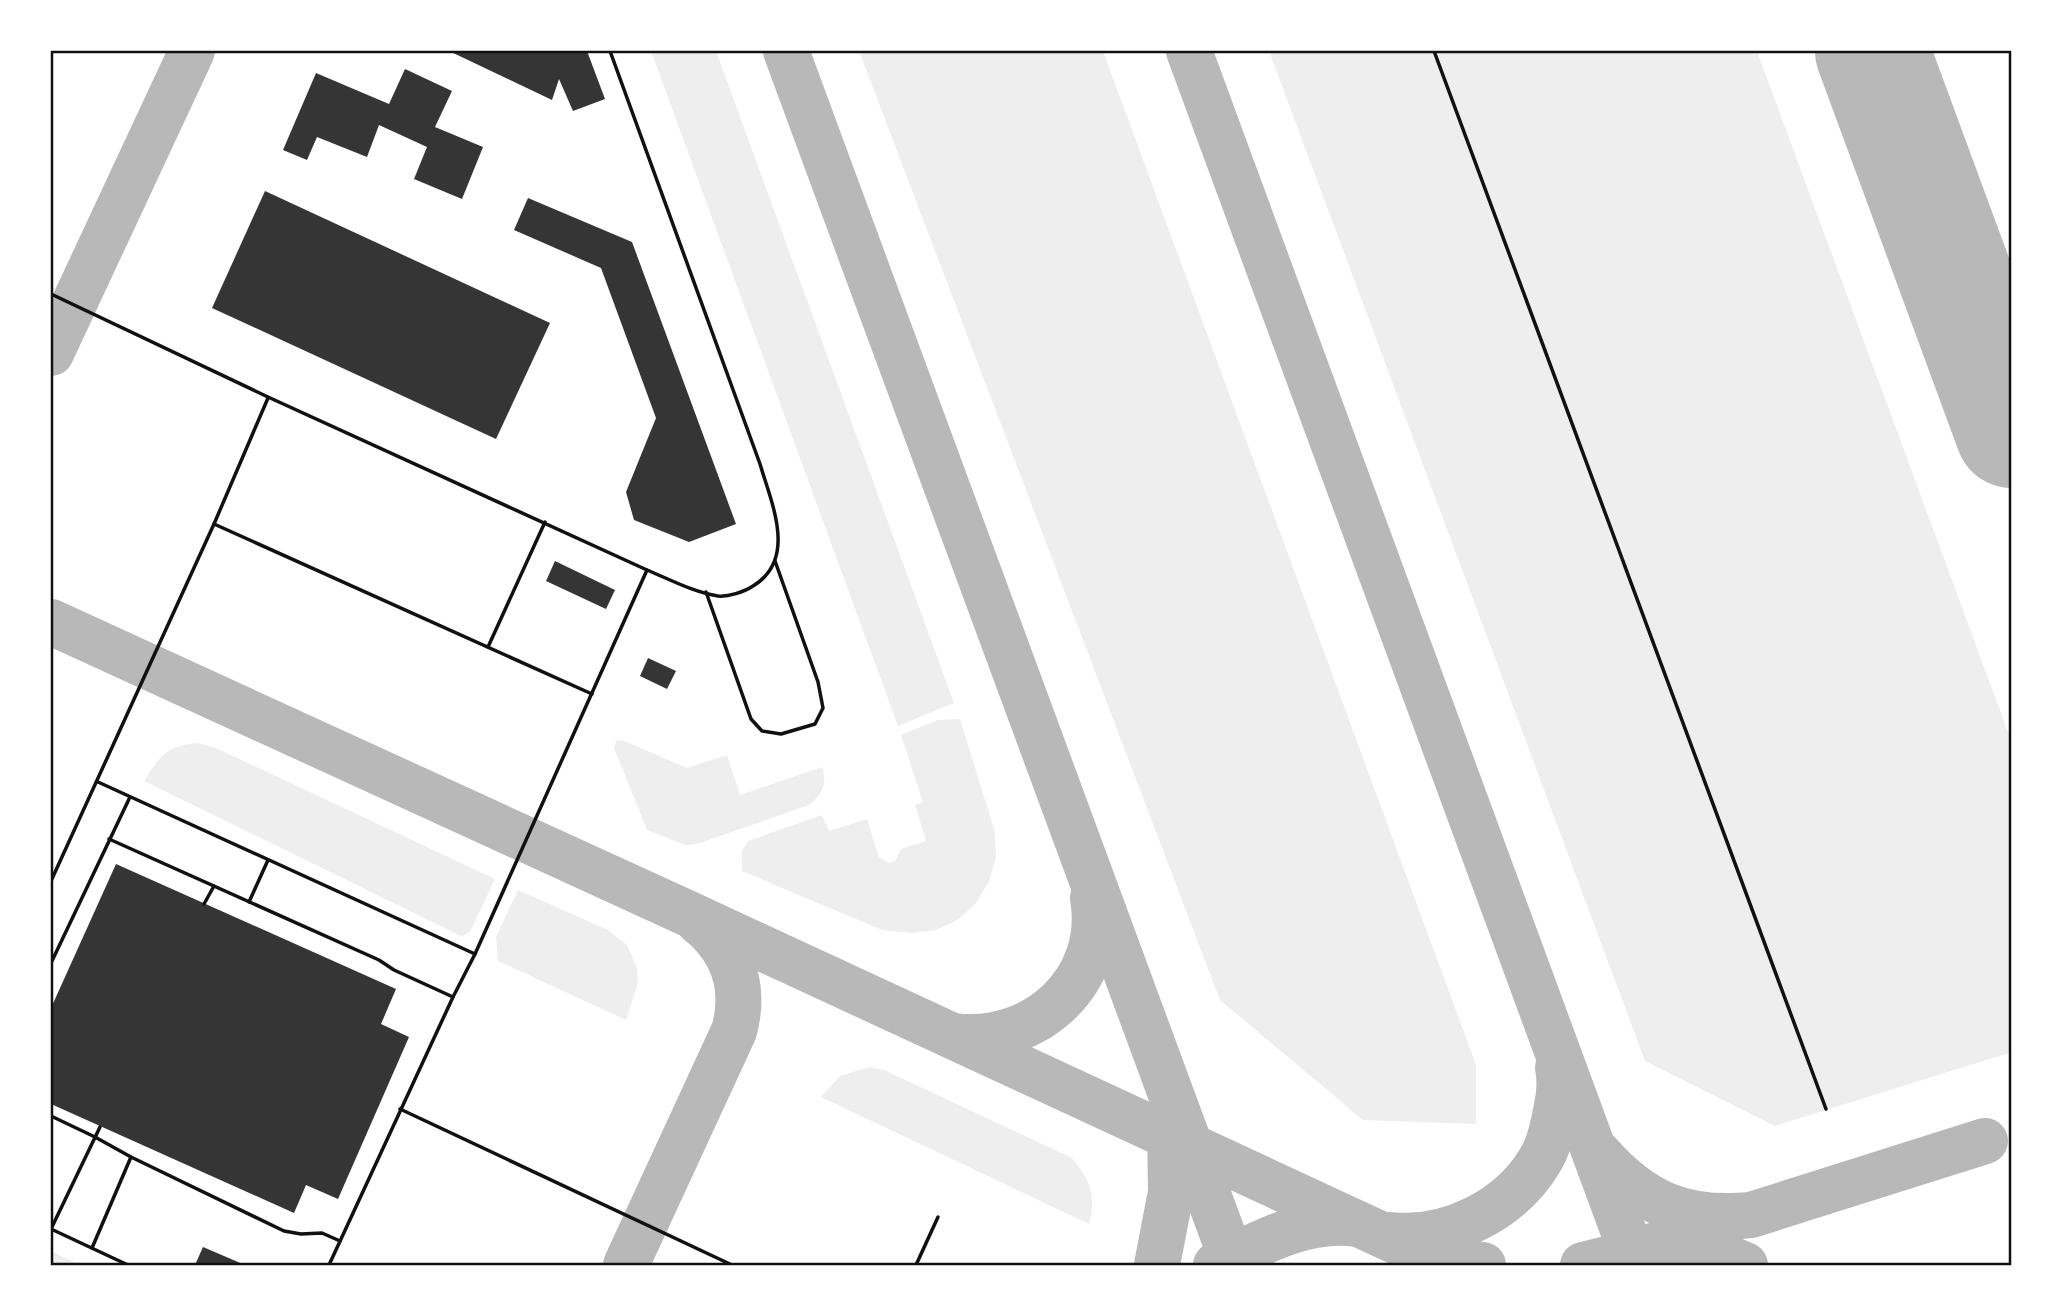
<svg xmlns="http://www.w3.org/2000/svg" width="2063" height="1316" font-family="Cabin,sans-serif">
	<style>
		.green { fill: #eee }
		.lines { fill: none; stroke-linecap: round; stroke-linejoin: round }
		.taxiway { stroke: #b8b8b8; stroke-width: 46 }
		.runway { stroke: #b8b8b8; stroke-width: 114 }
		.building { fill: #353535 }
		.service { stroke: #111; stroke-width: 3.5 }
		.neatline { fill: none; stroke: #111; stroke-width: 2.5 }
	</style>
	<rect width="100%" height="100%" fill="#fff"/>
	<g class="green">
		<polygon points="651,51 716,51 954,703 898,726"/>
		<polygon points="859,51 1103,51 1476,1065 1476,1124 1363,1120 1220,1000"/>
		<polygon points="1269,51 1757,51 2012,743 2012,1052 1775,1126 1645,1061"/>
		<polygon points="960,719 995,832 996,857 989,881 977,902 959,919 936,930 912,933 882,930 742,871 742,851 748,841 822,815 829,831 867,819 879,857 889,863 895,861 901,849 926,841 915,805 923,802 901,735 938,720"/>
		<path d="M 622,740 L 687,768 L 727,755 L 740,795 L 822,767 C 828,783 822,795 809,805 L 697,844 L 685,845 L 647,830 L 614,748 L 616,741 Z"/>
		<path d="M 198,743 L 216,748 L 495,879 L 470,932 L 463,936 L 459,935 L 144,781 C 160,755 167,746 198,743 Z"/>
		<polygon points="518,890 608,930 627,945 637,968 638,983 626,1020 498,961 496,937"/>
		<path d="M 869,1067 L 884,1070 L 1072,1158 C 1090,1178 1097,1198 1089,1224 L 821,1097 L 840,1076 Z"/>
		<polygon points="51,1251 80,1265 51,1265"/>
	</g>
	<g class="lines">
		<g class="taxiway">
			<polyline points="786,51 1234,1265"/>
			<polyline points="1189,51 1636,1265"/>
			<polyline points="51,353 192,51"/>
			<polyline points="51,622 691,915 1406,1246 1457,1262 1483,1265"/>
			<path d="M 954,1036 C 1035,1046 1107,981 1093,898"/>
			<path d="M 1599,1154 C 1643,1204 1685,1221 1751,1215 L 1985,1141"/>
			<path d="M 1391,1235 C 1447,1241 1509,1211 1539,1162 C 1549,1147 1553,1128 1556,1111 C 1559,1097 1561,1082 1558,1068"/>
			<path d="M 1665,1247 C 1694,1245 1718,1253 1745,1265"/>
			<path d="M 626,1265 L 734,1031 C 746,988 733,949 698,921"/>
			<polyline points="1157,1265 1171,1192 1170,1126"/>
			<path d="M 1216,1265 C 1260,1243 1306,1217 1357,1224"/>
			<polyline points="1583,1265 1631,1253 1728,1222"/>
		</g>
		<polyline class="runway" points="1872,51 2012,431"/>
	</g>
	<g class="building">
		<polygon points="449,51 587,51 605,99 573,111 559,79 552,100"/>
		<polygon points="405,69 452,91 435,127 483,147 462,199 414,179 427,147 379,125 367,157 317,137 307,160 283,150 316,73 389,104"/>
		<polygon points="265,191 550,323 496,439 212,308"/>
		<polygon points="528,198 632,242 736,524 689,542 634,520 626,492 656,418 601,268 514,230"/>
		<polygon points="555,561 615,590 606,609 546,581"/>
		<polygon points="648,658 676,671 667,689 640,676"/>
		<polygon points="116,864 396,989 381,1024 409,1037 338,1199 306,1185 294,1213 51,1104 51,1008"/>
		<polygon points="203,1247 245,1265 195,1265"/>
	</g>
	<g class="lines">
		<g class="service">
			<polyline points="1434,51 1826,1109"/>
			<path d="M 51,294 L 268,397 L 647,570 C 669,579 693,592 718,596 C 728,597 744,592 753,586 C 798,559 771,502 760,464 L 610,51"/>
			<polyline points="214,524 592,694"/>
			<polyline points="706,592 751,719 762,731 781,734 815,724 823,708 818,682 775,561"/>
			<polyline points="488,647 545,522"/>
			<polyline points="98,782 475,954"/>
			<polyline points="109,839 379,960 394,970 453,997"/>
			<polyline points="51,881 214,524 268,398"/>
			<polyline points="249,902 268,860"/>
			<polyline points="204,904 214,886"/>
			<polyline points="51,963 130,797"/>
			<polyline points="400,1109 732,1265"/>
			<polyline points="51,1116 95,1137 131,1157 284,1231 301,1234 322,1233 340,1241"/>
			<polyline points="100,1127 51,1229 128,1265"/>
			<polyline points="92,1248 131,1157"/>
			<polyline points="329,1265 453,997 475,954 647,570"/>
			<polyline points="916,1265 938,1217"/>
		</g>
	</g>
	<rect width="2063" height="1316" fill="none" stroke="#ffffff" stroke-width="105"/>
	<rect x="52" y="52" width="1958" height="1212" class="neatline"/>
</svg>
